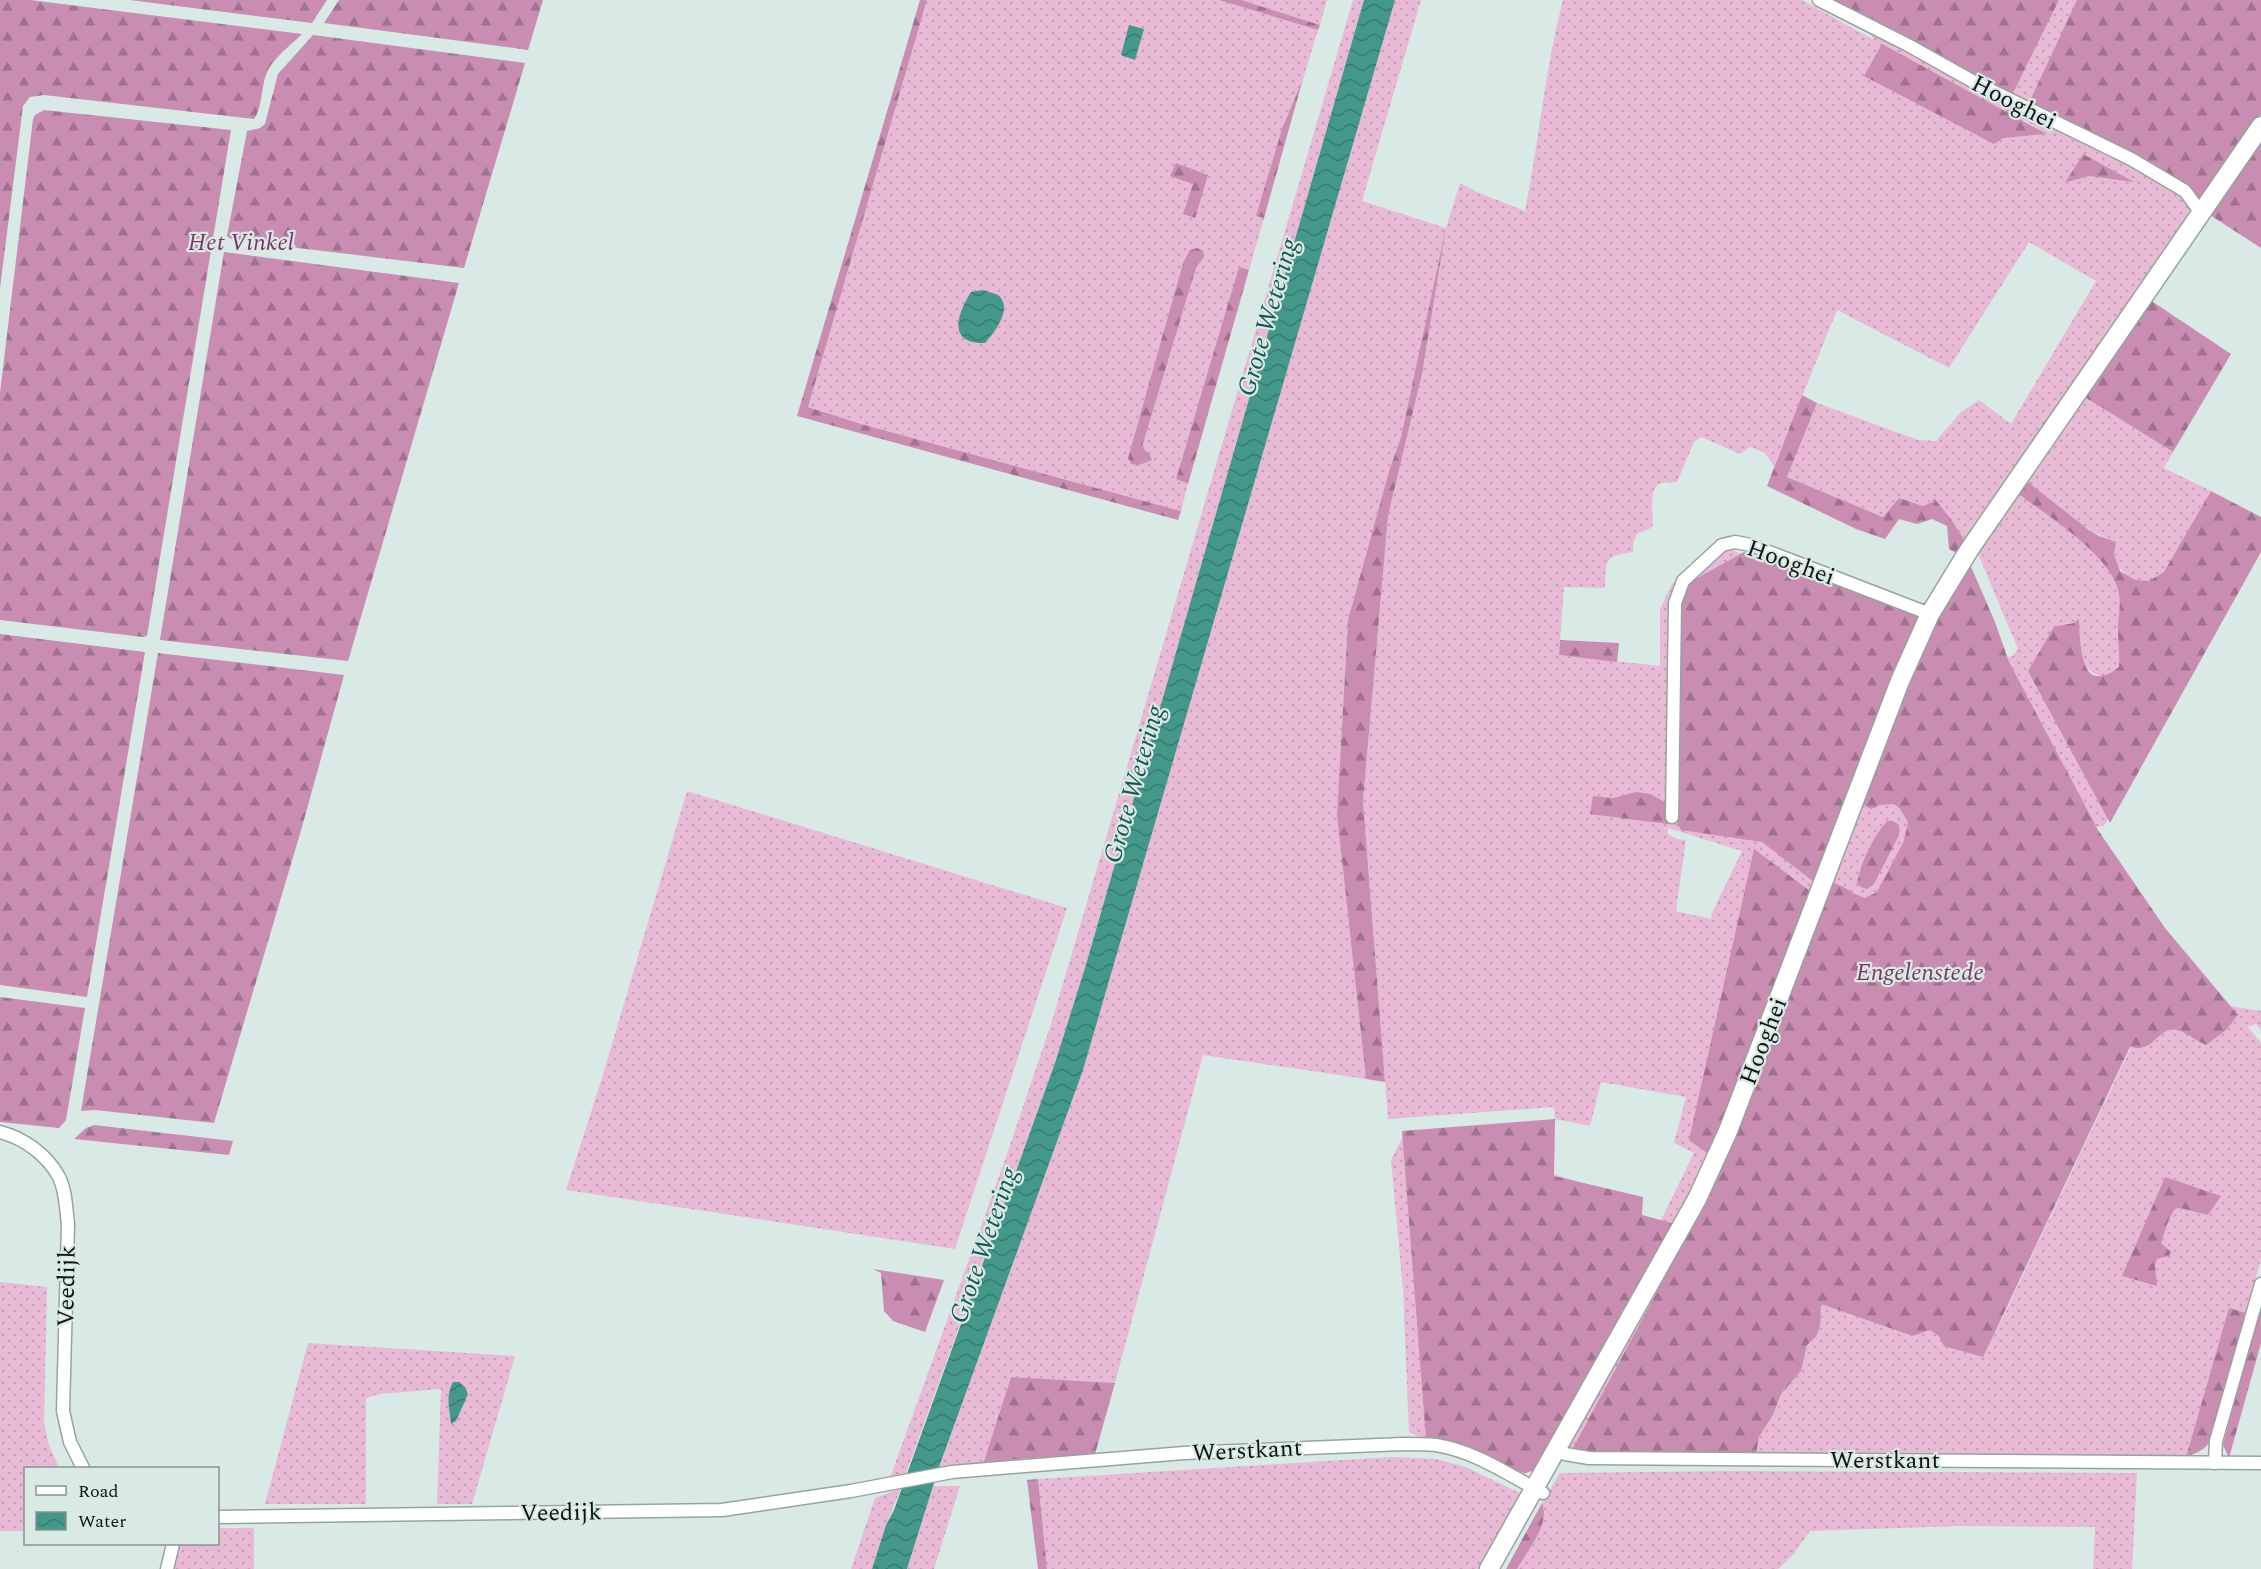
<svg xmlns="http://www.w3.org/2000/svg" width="2261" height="1569" font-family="Spectral,serif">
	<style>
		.grass { fill: url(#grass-dots); fill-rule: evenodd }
		.forest { fill: url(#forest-firs) }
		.water { fill: url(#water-waves) }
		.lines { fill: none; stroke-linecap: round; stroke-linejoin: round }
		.street-casing { stroke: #96a4a1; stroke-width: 15 }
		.secondary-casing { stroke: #96a4a1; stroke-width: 21 }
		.street { stroke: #fff; stroke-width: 12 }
		.secondary { stroke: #fff; stroke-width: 18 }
		.labels { text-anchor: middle; stroke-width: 4.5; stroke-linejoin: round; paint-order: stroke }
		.street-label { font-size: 24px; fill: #0f1413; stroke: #d9e9e5 }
		.park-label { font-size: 24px; font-style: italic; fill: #7c3564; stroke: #d9e9e5 }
		.water-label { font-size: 26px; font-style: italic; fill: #145a50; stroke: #d9e9e5 }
	</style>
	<defs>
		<pattern id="grass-dots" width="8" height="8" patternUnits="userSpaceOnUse" patternTransform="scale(1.5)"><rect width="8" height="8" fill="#e8bad5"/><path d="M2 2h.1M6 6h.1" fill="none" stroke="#c69fb6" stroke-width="1.8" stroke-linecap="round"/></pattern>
		<pattern id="forest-firs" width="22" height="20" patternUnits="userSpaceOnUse" patternTransform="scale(1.5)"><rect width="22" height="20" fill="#c88db1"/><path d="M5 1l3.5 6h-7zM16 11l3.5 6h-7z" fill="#a1728f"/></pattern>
		<pattern id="water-waves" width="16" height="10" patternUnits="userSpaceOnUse" patternTransform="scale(1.5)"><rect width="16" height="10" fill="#43988a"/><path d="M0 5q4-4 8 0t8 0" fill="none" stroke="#367b70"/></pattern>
	</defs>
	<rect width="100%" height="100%" fill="#d9e9e5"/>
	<g class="grass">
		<path d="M 927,0 L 1219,0 L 1318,30 L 1303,79 L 1256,216 L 1264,218 L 1249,270 L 1239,268 L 1176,479 L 1188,484 L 1181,511 L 861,424 L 808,407 ZM 1204,257 L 1196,268 L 1142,447 L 1131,464 L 1128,458 L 1183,263 Z"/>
		<polygon points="1241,0 1327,0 1320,25"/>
		<polygon points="1353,0 1364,0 1085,968 1055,1063 906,1473 890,1478 1006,1157 1052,1021"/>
		<path d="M 1395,0 L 1421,0 L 1362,201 L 1446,228 L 1460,183 L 1479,193 L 1525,211 C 1539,141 1545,69 1563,0 L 1802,0 L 1874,40 L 1850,0 L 2237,0 L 2222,51 L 2187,220 L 1965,541 L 1951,519 L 1934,499 L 1932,502 L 1923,506 L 1899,498 L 1883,517 L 1787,477 L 1817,403 L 1918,440 L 1936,441 L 1961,412 L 1979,400 L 2011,424 L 2096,281 L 2029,242 L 1949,368 L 1837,310 L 1774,466 L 1765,453 L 1750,447 L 1740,454 L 1701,437 L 1694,442 L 1677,482 C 1672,483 1666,482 1661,483 C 1648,487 1653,514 1653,525 L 1651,528 L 1637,534 L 1633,543 L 1633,552 C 1603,556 1606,560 1605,588 L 1564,587 L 1559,655 L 1660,666 L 1660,609 L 1672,584 L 1717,544 L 1904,620 L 1949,580 L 1985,659 L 2011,657 L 2018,649 L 1976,549 L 2083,396 L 2173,452 L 2164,468 L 2211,491 L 2205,503 L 2261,551 L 2104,826 L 2078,828 L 2216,1004 L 2261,1011 L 2261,1030 L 2256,1024 L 2248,1027 L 2261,1043 L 2261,1260 L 2246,1313 L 2229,1309 L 2186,1457 L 1755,1459 L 1759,1437 L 1773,1415 L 1781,1394 L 1801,1371 L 1807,1345 L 1816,1337 L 1820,1325 L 1819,1314 L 1746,1457 L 1548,1454 L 1429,1442 L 1409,1432 L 1403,1290 L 1391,1160 L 1404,1135 L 1537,1169 L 1624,1196 L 1638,1218 L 1657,1228 L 1694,1153 L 1674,1143 L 1686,1097 L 1601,1082 L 1590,1126 L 1555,1119 L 1554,1107 L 1388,1119 L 1363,801 L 1388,516 L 1422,374 L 1443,246 L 1401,437 L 1389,471 L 1348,620 L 1337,815 L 1366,1079 L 1203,1055 L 1115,1383 L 1011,1377 L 983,1464 L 939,1467 L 1083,1070 ZM 2024,120 L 2047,134 L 2003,138 L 1993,142 ZM 2083,154 L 2128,181 L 2089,176 L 2066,183 ZM 2047,497 C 2069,514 2089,533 2115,542 C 2112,565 2118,567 2133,580 L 2121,586 L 2093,541 ZM 2079,620 C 2080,641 2076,667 2099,676 L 2078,674 L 2067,624 ZM 1668,828 L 1742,851 L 1712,913 L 1711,919 L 1676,911 L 1686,840 L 1677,839 L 1668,834 ZM 2131,1025 L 2161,1033 C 2152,1043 2145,1051 2131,1047 L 1994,1336 ZM 2165,1177 L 2208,1215 L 2180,1208 L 2175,1209 L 2169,1219 L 2161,1243 L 2169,1256 L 2157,1258 L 2155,1266 L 2156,1285 L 2122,1276 Z"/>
		<polygon points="687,791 1067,908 955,1249 566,1190 602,1078"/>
		<polygon points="0,1282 47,1287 44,1423 48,1442 59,1468 26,1468 25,1531 0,1531"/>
		<polygon points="308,1343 515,1356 472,1504 437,1504 441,1389 379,1394 366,1398 366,1504 265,1504"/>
		<polygon points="1393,1457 1436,1459 1463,1466 1522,1494 1481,1569 1047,1569 1038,1479"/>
		<path d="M 1732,1471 L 2137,1473 L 2132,1569 L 2093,1569 L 2095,1527 L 1960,1526 L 1810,1531 L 1793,1555 L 1778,1569 L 1517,1569 C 1527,1551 1551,1524 1542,1503 L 1560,1473 Z"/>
		<polygon points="933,1486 960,1486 934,1569 907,1569"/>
		<polygon points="901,1488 886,1525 872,1569 851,1569 875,1498"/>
		<polygon points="218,1528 254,1528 254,1569 170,1569 178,1544 218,1544"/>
	</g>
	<g class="forest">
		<path d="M 0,0 L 30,0 L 302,34 C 289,47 270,60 265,78 C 261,91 262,108 254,119 L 44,95 L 30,97 L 23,106 L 0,288 Z"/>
		<polygon points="130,0 327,0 312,23"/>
		<polygon points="339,0 543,0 528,50 324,23"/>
		<polygon points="920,0 927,0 808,407 861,424 1181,511 1178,520 797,416"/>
		<polygon points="1219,0 1241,0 1320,25 1318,30"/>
		<polygon points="1832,0 2059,0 2012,95 1831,2"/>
		<polygon points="2077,0 2261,0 2261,114 2201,199 2029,103"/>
		<polygon points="313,35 525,63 464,268 257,243 231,239 227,236 247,131 260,128 265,124 278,74"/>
		<polygon points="1882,44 2047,134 2003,138 1994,144 1864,76"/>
		<polygon points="1308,61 1264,218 1256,216 1282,129 1303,79"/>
		<polygon points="44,110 231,130 147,636 143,637 0,620 0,393 33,119 35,115"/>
		<polygon points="2261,140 2261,248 2210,215"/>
		<polygon points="2083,154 2134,182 2089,176 2065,183"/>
		<polygon points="1176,163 1208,175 1195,218 1183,214 1193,184 1170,176"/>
		<polygon points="1446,228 1422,374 1388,516 1363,801 1385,1082 1366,1079 1337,815 1348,620 1389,471 1401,437"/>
		<polygon points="1197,248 1203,251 1204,257 1196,268 1142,447 1150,455 1152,460 1139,465 1131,464 1128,458 1183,263 1190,250"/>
		<polygon points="224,252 459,283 348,661 160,640"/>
		<polygon points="1239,267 1249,270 1188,484 1176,479"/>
		<polygon points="2150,300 2231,354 2173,452 2083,396"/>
		<polygon points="1802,395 1817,403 1787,477 1883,517 1899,498 1923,506 1932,502 1934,498 1951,519 1965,541 1958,554 1949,549 1947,526 1932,519 1917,524 1899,519 1885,539 1856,529 1767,486"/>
		<path d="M 2024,479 L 2089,530 L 2099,536 L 2116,542 L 2114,555 L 2120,571 L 2135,580 L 2149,581 L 2164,572 L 2211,491 L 2261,517 L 2261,552 L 2110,823 L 2028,671 L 2054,627 L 2073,623 L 2079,619 C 2080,644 2080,698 2119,667 C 2120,654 2118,643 2118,630 C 2118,615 2122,604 2118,589 C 2107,552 2046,515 2016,492 Z"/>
		<polygon points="1744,552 1915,613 1920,618 1818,885 1762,842 1681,830 1678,825 1676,590"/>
		<path d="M 1969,562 L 1995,622 L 2009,662 L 2098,830 L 2165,928 L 2238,1015 L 2226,1030 L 2206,1045 C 2197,1041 2189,1035 2181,1031 C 2157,1022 2157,1054 2130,1047 L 1983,1357 L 1944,1346 L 1939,1336 L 1930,1330 L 1913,1336 L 1821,1304 L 1820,1325 L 1816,1337 L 1807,1345 L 1801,1371 L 1781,1394 L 1773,1415 L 1759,1437 L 1755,1459 L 1580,1458 L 1572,1450 L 1694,1223 L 1717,1178 L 1760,1078 L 1763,1065 L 1832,882 C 1845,886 1852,894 1865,898 L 1877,892 L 1904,841 L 1908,822 L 1899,807 L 1893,804 L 1880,805 L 1871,809 L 1862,804 L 1915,660 L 1935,619 Z"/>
		<polygon points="0,634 145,652 87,997 0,985"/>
		<polygon points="1560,640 1619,643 1617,662 1559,655"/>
		<polygon points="158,653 344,675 302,827 214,1123 95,1110 81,1111"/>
		<polygon points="1636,792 1650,794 1667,803 1668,824 1590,814 1593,796 1614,798"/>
		<path d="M 1887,821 L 1893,821 L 1899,825 L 1899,835 L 1874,884 L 1867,889 L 1861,887 L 1857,883 C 1861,862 1873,837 1887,821 Z"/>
		<polygon points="1754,849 1814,894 1710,1155 1689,1140"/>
		<polygon points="0,997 85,1008 66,1120 59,1128 0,1122"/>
		<polygon points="1555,1119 1554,1176 1643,1197 1642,1215 1675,1224 1537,1470 1525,1473 1514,1471 1450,1444 1426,1438 1402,1131"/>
		<polygon points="94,1125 233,1141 229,1155 74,1139 86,1128"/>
		<polygon points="2165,1177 2221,1196 2208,1215 2180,1208 2175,1209 2169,1219 2161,1243 2171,1252 2169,1256 2157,1259 2155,1266 2157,1286 2122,1276"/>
		<polygon points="873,1269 944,1280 925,1332 893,1321 884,1311 881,1273"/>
		<polygon points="2261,1301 2261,1343 2229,1458 2223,1445"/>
		<path d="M 2229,1308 L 2246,1313 L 2211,1440 C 2205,1450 2197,1453 2186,1457 Z"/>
		<polygon points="1011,1377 1115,1383 1095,1454 1018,1459 983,1464"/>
		<polygon points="1038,1479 1047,1569 1038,1569 1027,1480"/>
		<path d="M 1542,1503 C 1551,1524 1527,1551 1517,1569 L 1506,1569 Z"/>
	</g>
	<g class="water">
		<polygon points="1364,0 1395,0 1083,1070 939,1467 907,1569 872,1569 886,1525 894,1510 1055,1063 1085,968"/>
		<polygon points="1129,25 1144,29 1135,60 1121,55"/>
		<path d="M 983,290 C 987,292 994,293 998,295 C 1014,308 994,333 985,343 C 947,344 957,314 971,292 Z"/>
		<path d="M 453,1382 L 459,1382 L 465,1387 L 468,1394 L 456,1421 L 451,1424 C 450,1409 445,1397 453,1382 Z"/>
	</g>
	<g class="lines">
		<defs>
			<g id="street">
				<polyline points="1819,0 1908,45 1974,82 2131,159 2185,191 2201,213"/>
				<polyline points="1672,817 1675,603 1683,581 1722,545 1735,542 1751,545 1930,614"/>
				<path d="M 0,1132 C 24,1138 47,1155 59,1177 C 66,1191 66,1209 68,1224 L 63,1411 L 70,1442 L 83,1468"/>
				<polyline points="1556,1450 1565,1454 1589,1458 2261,1463"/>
				<polyline points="2215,1463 2216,1441 2261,1284"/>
				<path d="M 218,1517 L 722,1510 L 851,1491 L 952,1472 L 1184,1453 L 1403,1444 C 1414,1444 1425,1444 1436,1445 C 1475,1451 1509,1475 1543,1493"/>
				<polyline points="167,1569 173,1544"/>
			</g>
			<polyline id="secondary" points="1489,1569 1697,1199 1728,1131 1900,681 1930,614 1969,550 2261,126"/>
		</defs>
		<use href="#street" class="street-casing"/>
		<use href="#secondary" class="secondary-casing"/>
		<use href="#street" class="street"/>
		<use href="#secondary" class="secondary"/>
	</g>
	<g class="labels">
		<g class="street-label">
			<text transform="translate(2014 102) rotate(27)" y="8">Hooghei</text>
			<text transform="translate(1791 562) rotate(20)" y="8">Hooghei</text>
			<text transform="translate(1763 1041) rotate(-69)" y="8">Hooghei</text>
			<text transform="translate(66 1286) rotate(-89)" y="8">Veedijk</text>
			<text transform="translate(1247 1450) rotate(-3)" y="8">Werstkant</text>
			<text x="1885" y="1468">Werstkant</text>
			<text transform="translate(561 1512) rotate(-1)" y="8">Veedijk</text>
		</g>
		<g class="park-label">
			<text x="241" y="250">Het Vinkel</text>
			<text x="1920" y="980">Engelenstede</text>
		</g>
		<g class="water-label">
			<text transform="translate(1267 317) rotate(-74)" y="9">Grote Wetering</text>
			<text transform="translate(1133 784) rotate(-74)" y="9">Grote Wetering</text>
			<text transform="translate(983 1245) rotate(-71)" y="9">Grote Wetering</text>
		</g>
	</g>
	<rect x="24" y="1467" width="195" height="78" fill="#d9e9e5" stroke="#889491" stroke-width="1.5"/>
	<rect x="36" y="1486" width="30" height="9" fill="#ffffff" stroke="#889491" stroke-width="1.5"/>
	<text x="78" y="1497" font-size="18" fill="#0f1413">Road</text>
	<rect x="36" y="1512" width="30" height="18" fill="url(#water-waves)" stroke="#889491" stroke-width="1.5"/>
	<text x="78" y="1527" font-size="18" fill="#0f1413">Water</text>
</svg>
